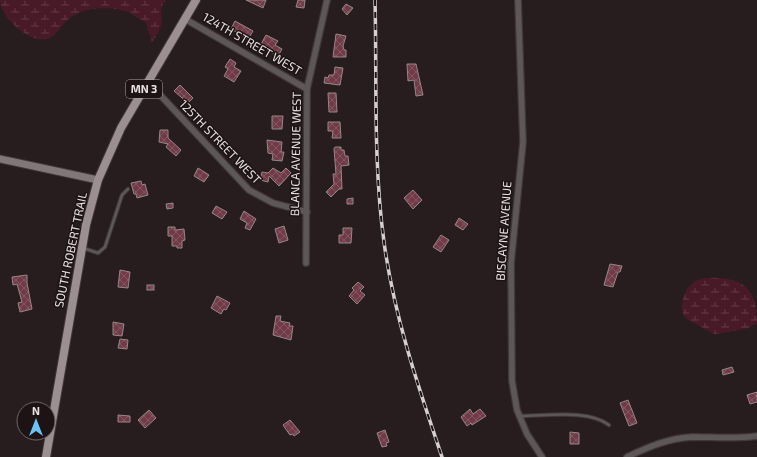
<svg xmlns="http://www.w3.org/2000/svg" width="757" height="457" font-family="'Exo 2',sans-serif">
	<style>
		.wetland { fill: url(#wetland-marsh) }
		.building { fill: url(#building-cross-hatch); stroke: #95878a }
		.lines { fill: none; stroke-linecap: round; stroke-linejoin: round }
		.service-casing { stroke: #42383a; stroke-width: 4.5 }
		.minor-casing { stroke: #42383a; stroke-width: 8 }
		.secondary-casing { stroke: #42383a; stroke-width: 9 }
		.primary-casing { stroke: #42383a; stroke-width: 10 }
		.service { stroke: #5d5758; stroke-width: 2.5 }
		.minor { stroke: #5d5758; stroke-width: 5.5 }
		.secondary { stroke: #817779; stroke-width: 7 }
		.primary { stroke: #9c8f91; stroke-width: 8 }
		.rail-casing { stroke: #d6cecf; stroke-width: 3.5 }
		.rail { stroke: #1d1315; stroke-width: 2; stroke-dasharray: 6; stroke-linecap: butt }
		.labels { text-anchor: middle; stroke-width: 3; stroke-linejoin: round; paint-order: stroke }
		.shield { fill: #1d1315; stroke: #aca4a5; stroke-width: 1 }
		.shield-label { font-size: 11px; font-weight: bold; fill: #eae2e3 }
		.street-label { font-size: 12px; fill: #eae2e3; stroke: #1d1315 }
	</style>
	<defs>
		<pattern id="wetland-marsh" width="20" height="14" patternUnits="userSpaceOnUse"><rect width="20" height="14" fill="#481926"/><path d="M1 5h8M5 5V1M11 12h8M15 12V8" fill="none" stroke="#633a45"/></pattern>
		<pattern id="building-cross-hatch" width="8" height="8" patternUnits="userSpaceOnUse"><rect width="8" height="8" fill="#713a48"/><path d="M0 0l8 8M0 8l8-8" fill="none" stroke="#855662"/></pattern>
	</defs>
	<rect width="100%" height="100%" fill="#271c1e"/>
	<g class="wetland">
		<path d="M 0,0 L 166,0 C 158,9 163,15 161,25 C 160,31 155,37 152,43 L 146,23 C 140,20 134,15 128,12 C 110,6 84,6 69,19 C 60,25 58,36 47,39 C 30,44 0,17 0,0 Z"/>
		<path d="M 704,278 C 740,276 757,285 757,323 L 749,328 L 718,334 L 714,334 L 685,318 C 678,307 684,288 695,281 C 697,280 701,279 704,278 Z"/>
	</g>
	<g class="building">
		<polygon points="246,0 266,0 263,8"/>
		<polygon points="298,0 305,0 304,8 296,7"/>
		<polygon points="346,4 353,8 347,15 342,9"/>
		<polygon points="235,21 253,31 248,39 231,29"/>
		<polygon points="336,34 346,36 343,46 344,50 346,50 346,57 333,57"/>
		<polygon points="266,35 278,41 275,45 282,49 278,56 260,46"/>
		<polygon points="230,59 236,63 234,67 241,71 234,82 224,76 228,69 225,67"/>
		<polygon points="407,64 416,64 423,95 416,96 414,80 408,81"/>
		<polygon points="335,67 343,68 340,85 324,83 325,77 328,78 329,75 334,75"/>
		<polygon points="180,85 193,98 188,103 174,91"/>
		<polygon points="328,93 336,93 337,112 329,112"/>
		<polygon points="272,116 283,116 282,129 272,129"/>
		<polygon points="328,122 340,122 341,138 332,138 333,131 328,131"/>
		<polygon points="160,130 168,130 168,138 181,150 176,156 166,147 168,144 159,142"/>
		<polygon points="267,140 282,142 281,152 284,152 282,161 272,160 273,154 268,153"/>
		<polygon points="335,147 341,147 341,150 344,150 345,156 348,156 349,165 341,166 342,189 339,189 331,197 326,192 334,184 333,174 336,174 334,149"/>
		<polygon points="198,168 209,175 204,182 194,176"/>
		<polygon points="273,168 281,173 286,168 291,173 279,186 269,176 268,182 260,180 262,172 268,173"/>
		<polygon points="141,181 142,185 145,184 148,195 137,198 136,194 134,194 131,183"/>
		<polygon points="413,190 422,200 413,209 404,198"/>
		<polygon points="353,198 353,204 347,204 347,199"/>
		<polygon points="173,203 173,208 167,209 166,204"/>
		<polygon points="216,206 227,212 222,219 212,213"/>
		<polygon points="244,211 256,219 250,230 245,228 247,223 240,219"/>
		<polygon points="459,218 468,224 463,230 455,225"/>
		<polygon points="284,226 288,240 279,243 275,229"/>
		<polygon points="168,227 175,227 175,230 184,229 185,240 182,241 182,248 177,248 177,246 172,246 172,236 168,236"/>
		<polygon points="343,228 352,228 351,243 339,243 339,235 343,235"/>
		<polygon points="441,235 449,240 441,252 433,247"/>
		<polygon points="610,264 622,266 620,272 618,272 613,287 604,285"/>
		<polygon points="120,270 130,272 128,288 118,287"/>
		<polygon points="27,275 27,283 32,309 20,312 18,303 22,302 17,284 13,285 12,277"/>
		<polygon points="358,282 364,287 360,291 365,295 357,304 349,296 354,290 352,288"/>
		<rect x="147" y="285" width="7" height="5"/>
		<polygon points="217,296 230,303 226,310 224,309 221,314 211,308"/>
		<polygon points="276,316 281,316 280,321 290,323 289,326 293,326 291,340 273,335"/>
		<polygon points="113,322 124,324 122,336 113,335"/>
		<polygon points="120,339 128,340 127,349 118,348"/>
		<polygon points="732,367 734,372 723,375 722,370"/>
		<polygon points="757,392 757,402 750,404 747,395"/>
		<polygon points="628,400 637,423 629,426 620,403"/>
		<polygon points="470,409 473,414 480,409 486,416 472,425 471,423 467,426 461,417"/>
		<polygon points="149,410 156,418 145,428 138,420"/>
		<polygon points="118,415 130,416 130,422 118,422"/>
		<polygon points="290,420 300,432 294,436 293,434 290,435 283,425"/>
		<polygon points="385,430 389,442 386,443 387,446 382,447 377,433"/>
		<polygon points="570,432 579,433 579,444 570,444"/>
	</g>
	<g class="lines">
		<defs>
			<g id="service">
				<polyline points="83,248 98,253 105,247 122,195 128,189"/>
				<path d="M 520,416 C 546,416 588,409 609,425"/>
			</g>
			<g id="minor">
				<polyline points="518,0 523,142 511,263 512,381 517,410 527,434 542,457"/>
				<polyline points="185,19 307,89"/>
				<polyline points="148,82 249,190 273,203 307,212"/>
				<polyline points="306,263 307,89 327,0"/>
				<path d="M 627,457 C 648,447 669,438 692,437 C 714,437 735,439 757,436"/>
			</g>
			<polyline id="secondary" points="0,159 98,180"/>
			<polyline id="primary" points="46,457 86,225 98,180 121,128 196,0"/>
		</defs>
		<use href="#service" class="service-casing"/>
		<use href="#minor" class="minor-casing"/>
		<use href="#secondary" class="secondary-casing"/>
		<use href="#primary" class="primary-casing"/>
		<use href="#service" class="service"/>
		<use href="#minor" class="minor"/>
		<use href="#secondary" class="secondary"/>
		<use href="#primary" class="primary"/>
		<defs>
			<path id="rail" d="M 375,0 C 377,80 373,162 384,242 C 394,316 418,386 442,457"/>
		</defs>
		<use href="#rail" class="rail-casing"/>
		<use href="#rail" class="rail"/>
	</g>
	<g class="labels">
		<rect class="shield" x="126" y="80" width="36" height="18" rx="3"/>
		<g class="shield-label">
			<text x="144" y="93">MN 3</text>
		</g>
		<g class="street-label">
			<text transform="translate(252 44) rotate(30)" y="4">124TH STREET WEST</text>
			<text transform="translate(220 142) rotate(46)" y="4">125TH STREET WEST</text>
			<text transform="translate(296 154) rotate(-89)" y="4">BLANCA AVENUE WEST</text>
			<text transform="translate(504 231) rotate(-86)" y="4">BISCAYNE AVENUE</text>
			<text transform="translate(71 250) rotate(-78)" y="4">SOUTH ROBERT TRAIL</text>
		</g>
	</g>
	<g transform="translate(36 421)"><circle r="19" fill="#1d1315" stroke="#6f6667"/>
	<path d="M0-3L7 15L0 10L-7 15Z" fill="#6ec2f3"/>
	<text y="-6" font-size="11" font-weight="bold" text-anchor="middle" fill="#eae2e3">N</text>
	</g>
</svg>
